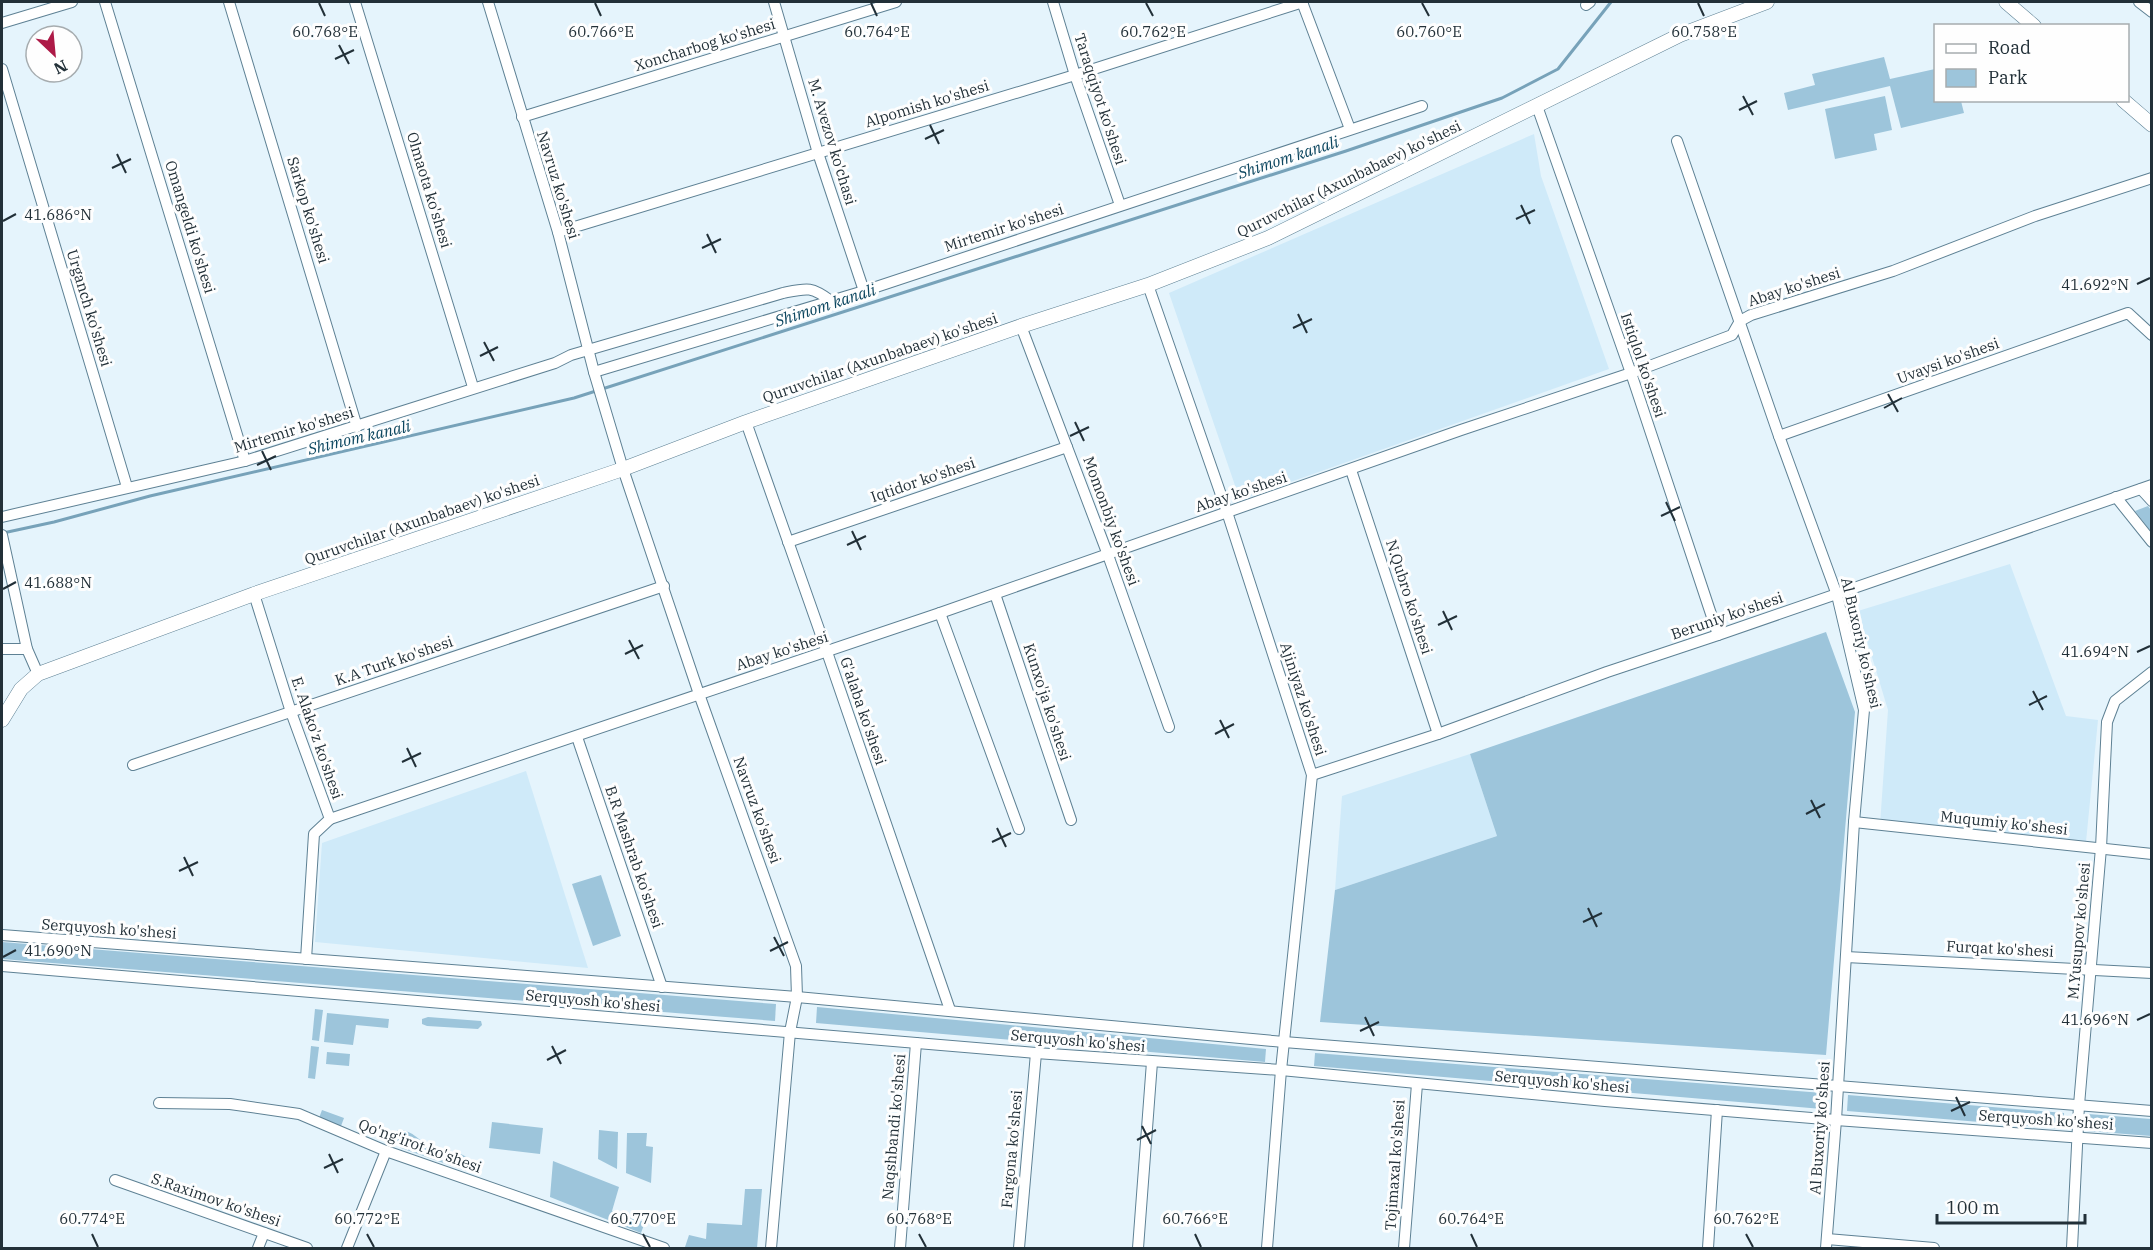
<svg xmlns="http://www.w3.org/2000/svg" width="2153" height="1250" font-family="'IBM Plex Serif',serif">
	<style>
		.built { fill: #cfeaf9 }
		.green { fill: #9dc5db }
		.lines { fill: none; stroke-linecap: round; stroke-linejoin: round }
		.stream { stroke: #77a2b9; stroke-width: 3 }
		.minor-casing { stroke: #5e8194; stroke-width: 12 }
		.major-casing { stroke: #5e8194; stroke-width: 15 }
		.minor { stroke: #fff; stroke-width: 10 }
		.major { stroke: #fff; stroke-width: 14 }
		.ticks { fill: none; stroke: #223038; stroke-width: 2 }
		.labels { text-anchor: middle; stroke-width: 6; stroke-linejoin: round; paint-order: stroke }
		.street-label { font-size: 15px; fill: #223038; stroke: #fefefe }
		.water-label { font-size: 16px; font-style: italic; fill: #0c465f; stroke: #fefefe }
		.ticks-label { font-size: 15px; text-anchor: middle; fill: #223038; stroke: #fefefe; stroke-width: 6; stroke-linejoin: round; paint-order: stroke }
	</style>
	<rect width="100%" height="100%" fill="#e5f4fc"/>
	<g class="built">
		<polygon points="1534,134 1541,176 1609,369 1240,500 1169,293"/>
		<polygon points="2010,564 2066,716 2098,720 2086,842 1880,825 1888,710 1858,611"/>
		<polygon points="1470,754 1497,836 1335,890 1342,796"/>
		<polygon points="526,771 588,968 315,942 322,843"/>
	</g>
	<g class="green">
		<polygon points="1884,57 1890,79 1935,69 1936,100 1961,101 1964,113 1901,128 1890,86 1788,110 1784,93 1815,85 1812,74"/>
		<polygon points="1885,96 1892,130 1874,134 1877,150 1835,159 1825,109"/>
		<polygon points="2148,506 2151,510 2151,532 2135,511"/>
		<polygon points="1826,632 1855,712 1826,1055 1320,1022 1335,890 1497,836 1470,754"/>
		<polygon points="601,875 621,936 593,946 572,884"/>
		<polygon points="2,942 776,1004 775,1021 2,959"/>
		<polygon points="817,1007 1266,1049 1265,1062 816,1023"/>
		<polygon points="315,1009 323,1010 319,1041 312,1040"/>
		<polygon points="327,1013 389,1019 388,1028 356,1025 353,1045 324,1042"/>
		<polygon points="428,1017 481,1021 482,1025 478,1029 427,1026 422,1024 422,1019"/>
		<polygon points="311,1046 319,1047 315,1079 308,1078"/>
		<polygon points="327,1052 350,1054 349,1066 326,1064"/>
		<polygon points="1315,1053 1823,1093 1822,1109 1314,1066"/>
		<polygon points="1848,1095 2064,1113 2063,1129 1847,1111"/>
		<polygon points="322,1110 344,1118 341,1126 319,1118"/>
		<polygon points="2088,1114 2151,1119 2151,1136 2087,1131"/>
		<polygon points="492,1122 543,1128 540,1154 489,1148"/>
		<path d="M 398,1130 C 414,1130 419,1142 433,1148 C 446,1153 464,1150 473,1163 L 472,1169 L 466,1171 L 401,1148 L 393,1136 Z"/>
		<polygon points="599,1130 618,1132 617,1169 598,1159"/>
		<polygon points="627,1133 647,1133 646,1146 653,1147 651,1183 626,1173"/>
		<polygon points="553,1161 619,1187 612,1211 645,1222 641,1233 550,1197"/>
		<polygon points="745,1189 762,1189 757,1248 685,1247 689,1235 706,1239 707,1223 742,1225"/>
	</g>
	<g class="lines">
		<polyline class="stream" points="3,533 54,522 150,496 574,398 1346,151 1502,98 1558,69 1611,2"/>
		<defs>
			<g id="minor">
				<polyline points="105,2 245,461"/>
				<polyline points="229,2 357,427"/>
				<polyline points="355,2 473,387"/>
				<polyline points="488,2 558,232 594,372 623,469 699,694 796,966 797,997 790,1032 771,1248"/>
				<polyline points="774,2 818,153 864,291"/>
				<polyline points="1053,2 1075,75 1120,205"/>
				<polyline points="1302,2 1350,129"/>
				<polyline points="2139,2 2152,12"/>
				<polyline points="1586,5 1590,2"/>
				<polyline points="2,23 72,2"/>
				<polyline points="2,69 127,487"/>
				<polyline points="1537,106 1631,373 1718,635"/>
				<polyline points="522,117 896,2"/>
				<polyline points="1677,141 1779,436 1837,595 1864,710 1854,822 1836,1120 1826,1248"/>
				<polyline points="558,232 1075,75 1303,2"/>
				<polyline points="1148,285 1227,512 1312,775 1281,1070 1267,1248"/>
				<polyline points="1021,326 1108,555 1169,727"/>
				<polyline points="594,372 864,291 1422,106"/>
				<polyline points="746,422 827,652 950,1010"/>
				<polyline points="1779,436 2128,313 2152,335"/>
				<polyline points="1351,470 1438,734"/>
				<polyline points="2141,489 2152,501"/>
				<polyline points="2116,497 2152,542"/>
				<path d="M 2,517 L 245,461 L 555,363 L 571,355 L 783,293 C 807,288 811,286 831,301"/>
				<polyline points="2,535 27,649 38,674"/>
				<polyline points="788,542 1067,447"/>
				<polyline points="254,594 291,712 330,819 314,834 306,959"/>
				<polyline points="995,594 1071,820"/>
				<polyline points="940,613 1019,829"/>
				<polyline points="2,649 27,649"/>
				<polyline points="577,737 662,987"/>
				<polyline points="133,765 664,586"/>
				<polyline points="1312,775 1438,734 1607,672 1718,635 2152,485"/>
				<polyline points="330,819 940,613 1461,430 1631,373 1732,335 1740,321 1751,315 1893,271 2035,216 2152,178"/>
				<polyline points="1854,822 2152,854"/>
				<polyline points="2,935 797,997 1284,1042 2152,1111"/>
				<polyline points="1846,957 2152,973"/>
				<polyline points="2,966 1036,1053 1281,1070 1605,1101 1836,1120 2152,1143"/>
				<polyline points="159,1103 230,1104 299,1114 386,1151 664,1248"/>
				<polyline points="115,1180 307,1248"/>
				<polyline points="1827,1239 1934,1248"/>
				<polyline points="258,1248 264,1233"/>
				<polyline points="347,1248 386,1151"/>
				<polyline points="900,1248 916,1043"/>
				<polyline points="1019,1248 1036,1053"/>
				<polyline points="1138,1248 1152,1062"/>
				<polyline points="1404,1248 1417,1084"/>
				<polyline points="1708,1248 1717,1110"/>
				<polyline points="2072,1248 2079,1105 2101,848 2107,722 2115,701 2152,672"/>
			</g>
			<g id="major">
				<polyline points="2006,2 2034,26"/>
				<polyline points="2123,100 2152,125"/>
				<polyline points="2,720 21,689 38,674 254,594 623,469 746,422 1021,326 1148,285 1268,238 1680,35 1767,2"/>
			</g>
		</defs>
		<use href="#minor" class="minor-casing"/>
		<use href="#major" class="major-casing"/>
		<use href="#minor" class="minor"/>
		<use href="#major" class="major"/>
	</g>
	<path class="ticks" d="M 319,3 L 325,16M 595,3 L 601,16M 871,3 L 877,16M 1146,3 L 1153,16M 1422,3 L 1429,16M 1698,3 L 1704,16M 339,45 L 349,64M 335,59 L 354,50M 1743,96 L 1753,115M 1739,110 L 1757,101M 930,125 L 939,144M 925,139 L 944,130M 117,154 L 126,173M 112,168 L 131,159M 1521,205 L 1530,224M 1516,219 L 1535,210M 3,221 L 16,214M 707,234 L 716,253M 702,248 L 721,239M 2137,284 L 2150,278M 1298,314 L 1307,333M 1293,328 L 1312,319M 484,342 L 494,361M 480,356 L 498,347M 1888,394 L 1898,412M 1884,408 L 1902,398M 1075,422 L 1084,441M 1070,436 L 1089,427M 262,451 L 271,470M 257,465 L 276,456M 1666,502 L 1675,521M 1661,516 L 1680,507M 852,531 L 861,550M 847,545 L 866,536M 3,589 L 16,582M 1443,611 L 1452,630M 1438,625 L 1457,616M 629,640 L 639,659M 2137,652 L 2150,646M 625,654 L 643,645M 2033,691 L 2043,710M 2029,705 L 2047,696M 1220,720 L 1229,738M 1215,734 L 1234,724M 407,748 L 416,767M 402,762 L 421,753M 1811,800 L 1820,818M 1806,814 L 1825,804M 997,828 L 1006,847M 992,842 L 1011,833M 184,857 L 193,876M 179,871 L 198,862M 1588,908 L 1597,927M 1583,922 L 1602,913M 774,937 L 784,956M 770,951 L 788,942M 3,957 L 16,950M 1365,1017 L 1374,1036M 2137,1020 L 2150,1014M 1360,1031 L 1379,1022M 552,1046 L 561,1064M 547,1060 L 566,1050M 1956,1097 L 1965,1116M 1951,1111 L 1970,1102M 1142,1126 L 1151,1144M 1137,1140 L 1156,1130M 329,1154 L 338,1173M 324,1168 L 343,1159M 92,1234 L 98,1247M 367,1234 L 374,1247M 643,1234 L 650,1247M 919,1234 L 926,1247M 1195,1234 L 1201,1247M 1471,1234 L 1477,1247M 1746,1234 L 1753,1247"/>
	<g class="labels">
		<g class="street-label">
			<text transform="translate(705 45) rotate(-17)" y="5">Xoncharbog ko'shesi</text>
			<text transform="translate(1100 99) rotate(72)" y="5">Taraqqiyot ko'shesi</text>
			<text transform="translate(927 104) rotate(-17)" y="5">Alpomish ko'shesi</text>
			<text transform="translate(832 142) rotate(73)" y="5">M. Avezov ko'chasi</text>
			<text transform="translate(1349 179) rotate(-26)" y="5">Quruvchilar (Axunbabaev) ko'shesi</text>
			<text transform="translate(558 185) rotate(73)" y="5">Navruz ko'shesi</text>
			<text transform="translate(429 190) rotate(73)" y="5">Olmaota ko'shesi</text>
			<text transform="translate(308 210) rotate(73)" y="5">Sarkop ko'shesi</text>
			<text transform="translate(190 227) rotate(73)" y="5">Omangeldi ko'shesi</text>
			<text transform="translate(1004 228) rotate(-18)" y="5">Mirtemir ko'shesi</text>
			<text transform="translate(1794 287) rotate(-18)" y="5">Abay ko'shesi</text>
			<text transform="translate(89 308) rotate(73)" y="5">Urganch ko'shesi</text>
			<text transform="translate(880 358) rotate(-19)" y="5">Quruvchilar (Axunbabaev) ko'shesi</text>
			<text transform="translate(1948 361) rotate(-20)" y="5">Uvaysi ko'shesi</text>
			<text transform="translate(1643 365) rotate(71)" y="5">Istiqlol ko'shesi</text>
			<text transform="translate(294 430) rotate(-17)" y="5">Mirtemir ko'shesi</text>
			<text transform="translate(923 480) rotate(-19)" y="5">Iqtidor ko'shesi</text>
			<text transform="translate(1241 492) rotate(-19)" y="5">Abay ko'shesi</text>
			<text transform="translate(422 520) rotate(-19)" y="5">Quruvchilar (Axunbabaev) ko'shesi</text>
			<text transform="translate(1111 521) rotate(70)" y="5">Momonbiy ko'shesi</text>
			<text transform="translate(1409 597) rotate(72)" y="5">N.Qubro ko'shesi</text>
			<text transform="translate(1727 616) rotate(-19)" y="5">Beruniy ko'shesi</text>
			<text transform="translate(1861 643) rotate(77)" y="5">Al Buxoriy ko'shesi</text>
			<text transform="translate(782 651) rotate(-18)" y="5">Abay ko'shesi</text>
			<text transform="translate(394 661) rotate(-19)" y="5">K.A Turk ko'shesi</text>
			<text transform="translate(1303 699) rotate(72)" y="5">Ajiniyaz ko'shesi</text>
			<text transform="translate(1047 702) rotate(72)" y="5">Kunxo'ja ko'shesi</text>
			<text transform="translate(863 711) rotate(71)" y="5">G'alaba ko'shesi</text>
			<text transform="translate(317 738) rotate(71)" y="5">E. Alako'z ko'shesi</text>
			<text transform="translate(757 810) rotate(70)" y="5">Navruz ko'shesi</text>
			<text transform="translate(2004 823) rotate(6)" y="5">Muqumiy ko'shesi</text>
			<text transform="translate(634 857) rotate(71)" y="5">B.R Mashrab ko'shesi</text>
			<text transform="translate(109 929) rotate(4)" y="5">Serquyosh ko'shesi</text>
			<text transform="translate(2079 931) rotate(-85)" y="5">M.Yusupov ko'shesi</text>
			<text transform="translate(2000 949) rotate(3)" y="5">Furqat ko'shesi</text>
			<text transform="translate(593 1001) rotate(5)" y="5">Serquyosh ko'shesi</text>
			<text transform="translate(1078 1041) rotate(5)" y="5">Serquyosh ko'shesi</text>
			<text transform="translate(1562 1082) rotate(5)" y="5">Serquyosh ko'shesi</text>
			<text transform="translate(2046 1120) rotate(4)" y="5">Serquyosh ko'shesi</text>
			<text transform="translate(894 1127) rotate(-85)" y="5">Naqshbandi ko'shesi</text>
			<text transform="translate(1820 1128) rotate(-86)" y="5">Al Buxoriy ko'shesi</text>
			<text transform="translate(420 1146) rotate(20)" y="5">Qo'ng'irot ko'shesi</text>
			<text transform="translate(1012 1149) rotate(-85)" y="5">Fargona ko'shesi</text>
			<text transform="translate(1395 1165) rotate(-86)" y="5">Tojimaxal ko'shesi</text>
			<text transform="translate(216 1200) rotate(19)" y="5">S.Raximov ko'shesi</text>
		</g>
		<g class="water-label">
			<text transform="translate(1288 157) rotate(-18)" y="6">Shimom kanali</text>
			<text transform="translate(825 305) rotate(-18)" y="6">Shimom kanali</text>
			<text transform="translate(359 437) rotate(-13)" y="6">Shimom kanali</text>
		</g>
	</g>
	<g class="ticks-label">
		<text x="325" y="37">60.768°E</text>
		<text x="601" y="37">60.766°E</text>
		<text x="877" y="37">60.764°E</text>
		<text x="1153" y="37">60.762°E</text>
		<text x="1429" y="37">60.760°E</text>
		<text x="1704" y="37">60.758°E</text>
		<text x="58" y="220">41.686°N</text>
		<text x="2095" y="290">41.692°N</text>
		<text x="58" y="588">41.688°N</text>
		<text x="2095" y="657">41.694°N</text>
		<text x="58" y="956">41.690°N</text>
		<text x="2095" y="1025">41.696°N</text>
		<text x="92" y="1224">60.774°E</text>
		<text x="367" y="1224">60.772°E</text>
		<text x="643" y="1224">60.770°E</text>
		<text x="919" y="1224">60.768°E</text>
		<text x="1195" y="1224">60.766°E</text>
		<text x="1471" y="1224">60.764°E</text>
		<text x="1746" y="1224">60.762°E</text>
	</g>
	<rect width="2153" height="1250" fill="none" stroke="#223038" stroke-width="6"/>
	<rect x="1934" y="24" width="195" height="78" fill="#fefefe" stroke="#a6acaf" stroke-width="1.5"/>
	<rect x="1946" y="44" width="30" height="9" fill="#ffffff" stroke="#a6acaf" stroke-width="1.5"/>
	<text x="1988" y="54" font-size="18" fill="#223038">Road</text>
	<rect x="1946" y="69" width="30" height="18" fill="#9dc5db" stroke="#a6acaf" stroke-width="1.5"/>
	<text x="1988" y="84" font-size="18" fill="#223038">Park</text>
	<g transform="translate(54 54) rotate(154)"><circle r="28" fill="#fefefe" stroke="#a6acaf" stroke-width="1.5"/>
	<path d="M0-4.5L10 22L0 15L-10 22Z" fill="#ad1a47"/>
	<text y="-9" font-size="16" font-weight="bold" text-anchor="middle" fill="#223038">N</text>
	</g>
	<path d="M1937 1214v9h148v-9" fill="none" stroke="#223038" stroke-width="3"/>
	<text x="1946" y="1214" font-size="18" fill="#223038" stroke="#fefefe" stroke-width="4.5" paint-order="stroke">100 m</text>
</svg>
